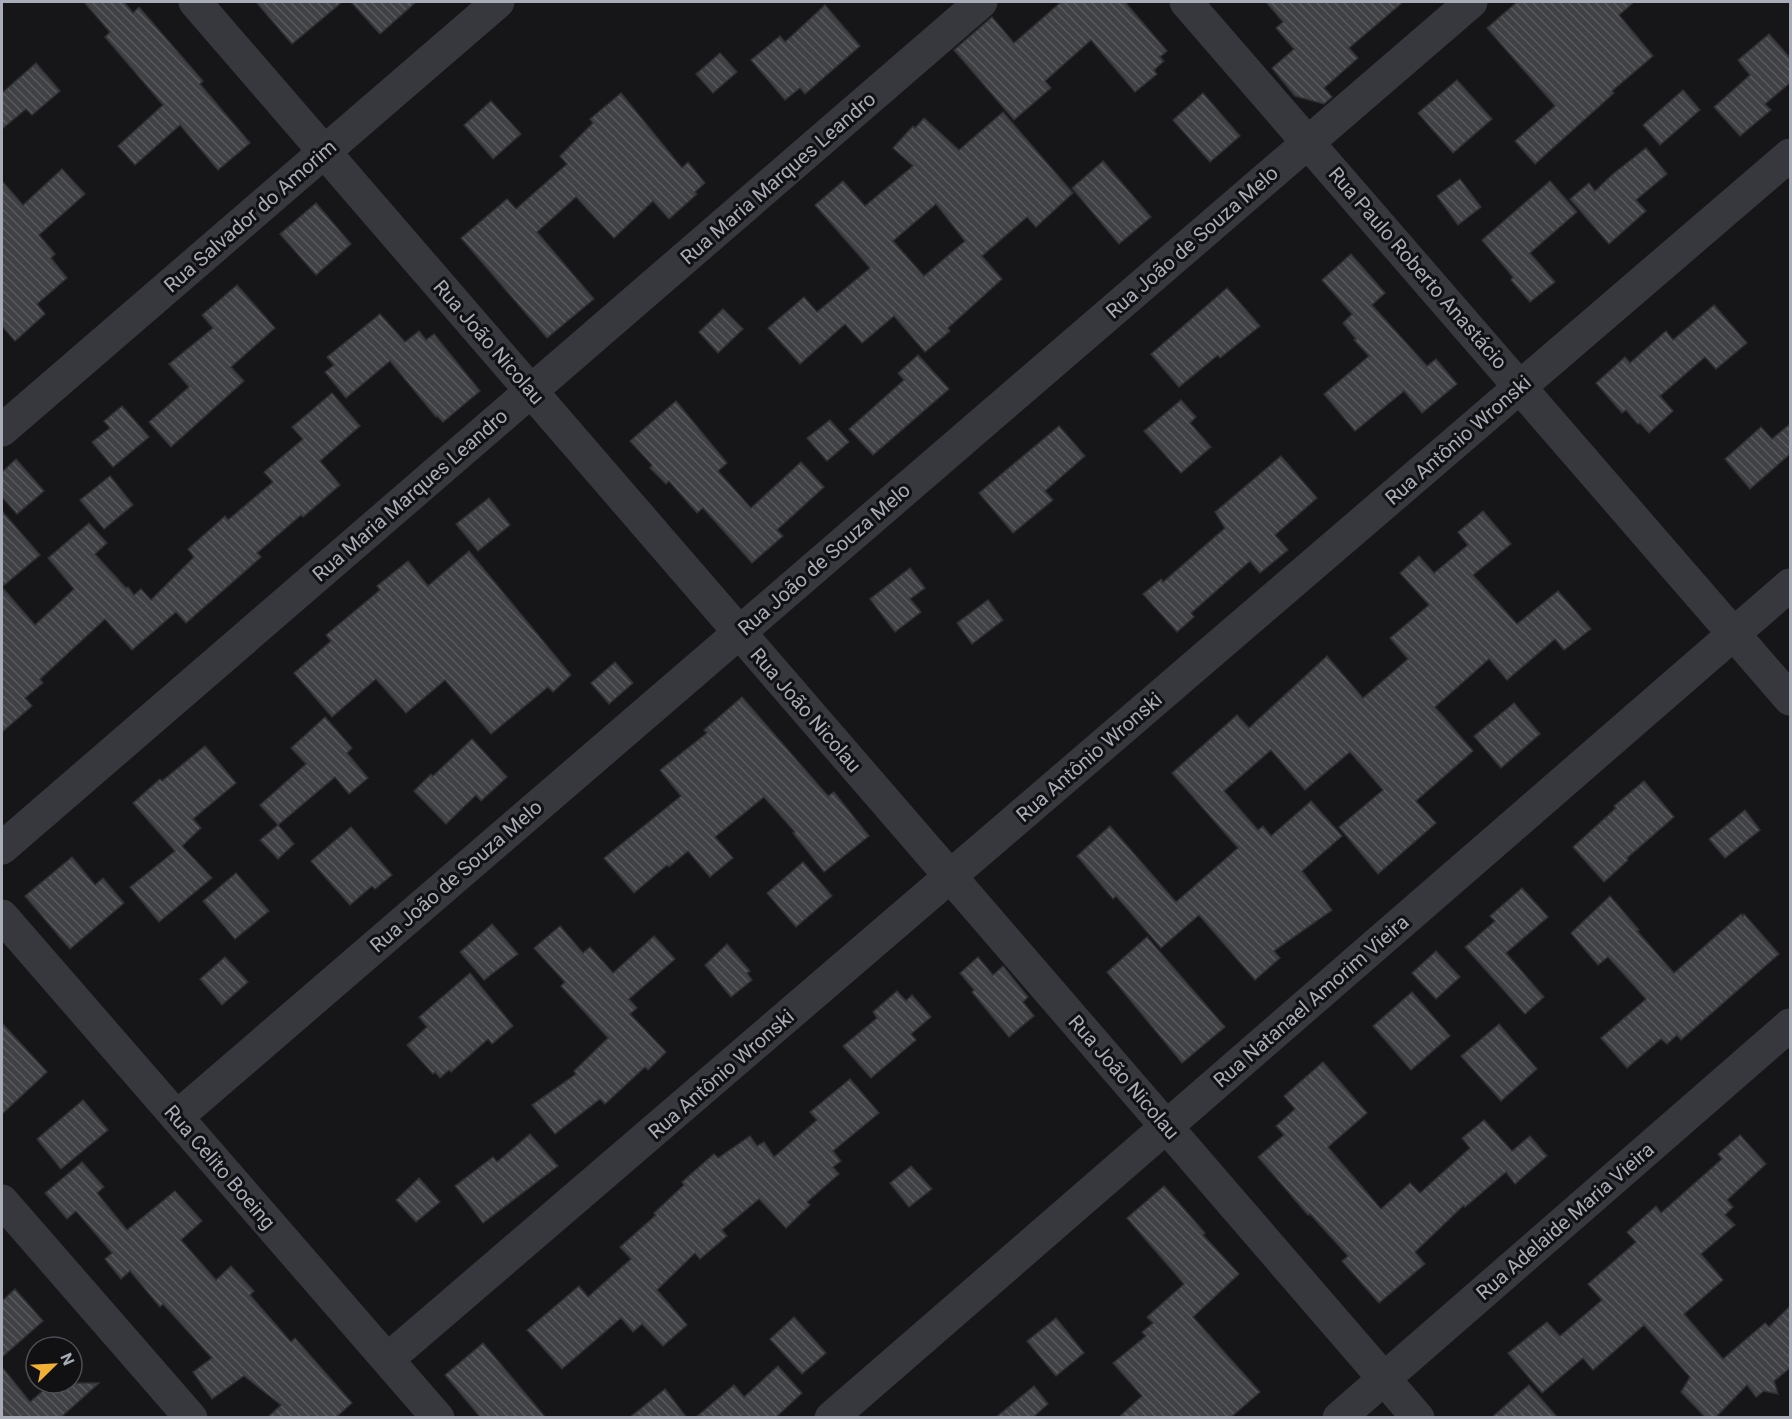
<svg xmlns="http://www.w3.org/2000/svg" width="1792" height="1419" font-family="Roboto,sans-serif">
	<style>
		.building { fill: url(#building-back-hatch); stroke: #303034; stroke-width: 1.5; fill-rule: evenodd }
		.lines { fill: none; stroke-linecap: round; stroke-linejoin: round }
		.minor { stroke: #37383d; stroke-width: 33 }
		.tertiary { stroke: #37383d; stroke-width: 33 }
		.labels { text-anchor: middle; stroke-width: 6; stroke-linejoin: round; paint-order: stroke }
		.street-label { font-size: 20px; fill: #a8adb8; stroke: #111113 }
	</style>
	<defs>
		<pattern id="building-back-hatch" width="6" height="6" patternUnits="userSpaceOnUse" patternTransform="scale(1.5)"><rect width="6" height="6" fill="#404145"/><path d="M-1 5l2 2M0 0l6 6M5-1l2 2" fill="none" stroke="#595a5e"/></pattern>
	</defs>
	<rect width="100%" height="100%" fill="#161618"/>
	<g class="building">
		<polygon points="84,2 124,2 133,13 139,7 203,81 200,84 250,143 218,170 180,125 135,165 118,146 163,105 105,37 110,32"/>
		<polygon points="256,2 342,2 292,44"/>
		<polygon points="351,2 416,2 380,34"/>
		<polygon points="1061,2 1125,2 1167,51 1160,57 1164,61 1154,70 1157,74 1135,92 1091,40 1045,81 1051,88 1014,120 954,50 992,17 1014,43"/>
		<polygon points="1266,2 1403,2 1349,48 1358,58 1324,88 1332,97 1324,104 1295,96 1272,68 1294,49 1276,28 1283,22"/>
		<polygon points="1517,2 1634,2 1619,15 1653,56 1612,91 1614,93 1535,164 1515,141 1555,106 1487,28"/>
		<polygon points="825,5 860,46 805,94 800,88 785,100 751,60 780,36 785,42"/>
		<polygon points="1769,34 1791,59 1791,82 1765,104 1771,110 1740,136 1714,107 1750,75 1738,60"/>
		<polygon points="720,53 737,72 713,93 696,74"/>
		<polygon points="36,63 60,91 32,115 26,109 2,129 2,93"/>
		<polygon points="1457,80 1492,119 1453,153 1418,113"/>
		<polygon points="1683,90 1700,110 1660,145 1643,125"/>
		<polygon points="621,93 682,168 688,162 705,183 695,192 697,194 669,219 653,201 614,238 576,197 537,232 594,299 547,338 461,238 507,199 516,209 567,164 560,156 593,123 590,119"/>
		<polygon points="1203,93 1240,136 1210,162 1173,120"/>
		<polygon points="491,101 521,134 493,159 464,125"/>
		<path d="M 1003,112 L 1073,193 L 1036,227 L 1027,217 L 982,256 L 1002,279 L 948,328 L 950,331 L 925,352 L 894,316 L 862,343 L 845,324 L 800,364 L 768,328 L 804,297 L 817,312 L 870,268 L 815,205 L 843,181 L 865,206 L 913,166 L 893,148 L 913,126 L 915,128 L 924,118 L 959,150 ZM 936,204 L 965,241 L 924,276 L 893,241 Z"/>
		<polygon points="1646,148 1667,174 1636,200 1646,211 1609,244 1570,199 1589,183 1595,191 1613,174"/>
		<polygon points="1103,161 1151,217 1119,244 1072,188"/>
		<polygon points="62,169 85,194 39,235 55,254 51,258 67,278 37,304 45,314 15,341 2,326 2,181 23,205"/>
		<polygon points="1460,179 1481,207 1458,225 1437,196"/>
		<polygon points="1550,181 1577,212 1530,253 1555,282 1530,302 1511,280 1513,277 1482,240"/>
		<polygon points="316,203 351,244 316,275 280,234"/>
		<polygon points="1351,254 1385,293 1372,305 1427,366 1436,359 1457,384 1422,413 1404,391 1355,431 1324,394 1369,356 1354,340 1356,339 1343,323 1352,314 1322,280"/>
		<polygon points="237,285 275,328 231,367 244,381 171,447 149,422 189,387 169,364 213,328 202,315"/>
		<polygon points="1227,288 1260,326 1220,358 1218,355 1179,387 1151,354"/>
		<polygon points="1714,305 1747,343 1716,369 1705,357 1660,396 1673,411 1649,433 1640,423 1638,424 1626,410 1622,413 1596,383 1625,357 1630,363 1666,331 1673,340"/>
		<polygon points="723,309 743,329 718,353 699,332"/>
		<polygon points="380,314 405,342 419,331 426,340 434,334 480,391 443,422 437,416 436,417 390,361 346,398 325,372 334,365 327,357"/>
		<polygon points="918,355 949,389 873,455 849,429 904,380 898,373"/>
		<polygon points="332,393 360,426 320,461 340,485 303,517 301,515 257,553 261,557 186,623 176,612 132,650 105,619 40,679 43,683 25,698 32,706 2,732 2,511 40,555 2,587 35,625 74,589 48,558 89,523 107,543 95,554 126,588 128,587 134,595 141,589 151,600 194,557 188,549 225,516 228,520 273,482 264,472 303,439 292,427"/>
		<polygon points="1181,400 1196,417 1190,423 1211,447 1181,473 1144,431"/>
		<polygon points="676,401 727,463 718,471 751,508 801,462 824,487 777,530 783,536 752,563 703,508 697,513 669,481 666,484 650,468 652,465 630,441"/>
		<polygon points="122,406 149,437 113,467 92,442 110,428 104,421"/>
		<polygon points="830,420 849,442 827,461 807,438"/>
		<polygon points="1791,423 1791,453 1750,489 1725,459 1761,427 1772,439"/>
		<polygon points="1059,426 1085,456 1045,491 1053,500 1013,533 979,493"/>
		<polygon points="1281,456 1317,498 1275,535 1288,550 1260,573 1250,561 1191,613 1194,617 1177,632 1143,594 1161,579 1163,582 1225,528 1215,512"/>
		<polygon points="16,459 44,491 17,514 2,497 2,472"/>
		<polygon points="110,476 133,505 104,529 80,500"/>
		<polygon points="489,498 510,525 478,551 456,524"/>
		<polygon points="1483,511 1511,544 1473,575 1517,624 1558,591 1591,629 1564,650 1555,639 1507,680 1489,659 1435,707 1473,751 1416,801 1436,823 1378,874 1339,827 1383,790 1350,752 1305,790 1271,750 1224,791 1258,830 1263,826 1271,836 1311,801 1342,836 1302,871 1332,910 1274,951 1280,958 1255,980 1199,915 1161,948 1116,896 1113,899 1077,856 1110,826 1176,902 1238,848 1172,773 1237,715 1249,728 1327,656 1363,698 1408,659 1390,638 1429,605 1400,573 1419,556 1434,573 1468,545 1458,532"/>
		<polygon points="469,551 571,675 553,692 548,687 491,734 445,680 406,713 376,679 332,717 294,673 331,641 326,635 380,590 377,586 408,561 428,586"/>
		<polygon points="910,568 925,588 910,599 921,612 895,632 870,599"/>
		<polygon points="988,600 1003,620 972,644 957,623"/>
		<polygon points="615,662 633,683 609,704 591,683"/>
		<polygon points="742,697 828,796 834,792 869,836 824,872 793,833 795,832 764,797 715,837 733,858 710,877 688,851 669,867 667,865 634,893 604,858 681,796 660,770 707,733 704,730"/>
		<polygon points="1514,703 1540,734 1501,768 1474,736"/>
		<polygon points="325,717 352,748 347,753 368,778 349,794 335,777 278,825 260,805 306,764 291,748"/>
		<polygon points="472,739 507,777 481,801 476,795 446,824 414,791 431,774 433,776"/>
		<polygon points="205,746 236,783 193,819 201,828 182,846 212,878 159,922 130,887 175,851 133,803 160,779 162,781"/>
		<polygon points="1644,781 1674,817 1627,858 1628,860 1604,882 1573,847 1616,808 1614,806"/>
		<polygon points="1745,810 1760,830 1725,858 1709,839"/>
		<polygon points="278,825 294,844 278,859 260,840"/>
		<polygon points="351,827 392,875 375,889 372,886 350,905 311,861"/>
		<polygon points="72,857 95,885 103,878 124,903 70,949 25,896"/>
		<polygon points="803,862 832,896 796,927 767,893"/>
		<polygon points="236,873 269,911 235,939 203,901"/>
		<polygon points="1522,888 1548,917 1506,953 1544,997 1525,1014 1465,947 1495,921 1490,916"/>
		<polygon points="1610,896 1639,930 1637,931 1674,973 1741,914 1743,916 1744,914 1779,954 1681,1040 1677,1035 1667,1044 1661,1039 1627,1068 1601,1038 1646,999 1608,957 1598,965 1571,933"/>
		<polygon points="492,924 518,954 484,980 460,952"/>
		<polygon points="560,926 583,953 590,947 613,973 654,936 675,959 629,999 637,1008 630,1014 666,1052 648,1070 645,1067 605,1104 600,1099 555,1134 532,1105 576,1074 574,1071 608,1038 561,986 565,982 534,948"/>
		<polygon points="1147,937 1225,1027 1182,1063 1107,972"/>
		<polygon points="727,944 750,971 747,973 752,980 731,997 705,965"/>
		<polygon points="1436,951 1460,977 1436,999 1412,973"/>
		<polygon points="225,957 248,982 222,1005 200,979"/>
		<polygon points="978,957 993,975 1003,966 1028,997 1023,1002 1034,1016 1009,1037 972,992 974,990 960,973"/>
		<polygon points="470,973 513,1026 492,1044 488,1039 451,1072 449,1070 440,1078 435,1072 433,1074 407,1045 427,1027 419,1017"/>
		<polygon points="897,991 906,1001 912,995 931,1017 911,1034 916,1040 871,1078 843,1046 877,1018 873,1012"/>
		<polygon points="1412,992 1450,1036 1411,1070 1373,1026"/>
		<polygon points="2,1023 47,1072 2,1114"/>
		<polygon points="1499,1024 1537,1069 1501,1101 1461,1056"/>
		<polygon points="1323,1062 1367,1113 1328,1147 1381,1209 1410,1183 1420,1193 1470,1148 1462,1138 1484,1120 1512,1151 1530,1136 1547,1156 1515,1184 1506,1172 1465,1207 1464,1205 1415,1252 1425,1264 1379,1303 1342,1261 1348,1256 1310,1214 1308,1215 1258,1157 1284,1135 1276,1126 1295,1109 1284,1096"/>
		<polygon points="850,1079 879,1113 833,1151 841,1161 833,1167 839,1174 807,1202 810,1205 786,1228 759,1199 722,1230 727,1236 700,1259 695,1253 657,1290 687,1325 663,1346 642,1324 633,1332 621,1318 562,1369 527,1330 579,1286 588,1297 631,1259 620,1247 656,1215 654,1213 684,1185 682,1182 714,1154 718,1158 750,1136 757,1146 764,1142 774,1157 817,1120 810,1112"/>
		<polygon points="83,1100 108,1130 61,1169 37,1139"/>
		<polygon points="530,1134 558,1166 483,1223 455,1186 493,1157 497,1162"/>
		<polygon points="1740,1135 1766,1164 1727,1200 1733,1207 1725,1215 1735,1225 1701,1254 1723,1280 1684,1314 1723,1359 1765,1323 1769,1327 1791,1305 1791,1367 1774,1381 1778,1394 1764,1391 1756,1397 1747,1385 1715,1418 1706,1418 1681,1392 1690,1377 1644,1325 1593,1370 1583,1358 1542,1393 1508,1353 1547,1322 1560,1336 1602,1300 1588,1284 1636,1242 1627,1232 1656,1206 1661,1213 1722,1159 1718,1154"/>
		<polygon points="82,1162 104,1187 97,1193 127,1230 175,1191 202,1221 181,1240 216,1280 231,1266 254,1291 250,1295 291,1342 295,1338 352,1403 335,1418 267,1418 281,1405 244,1376 212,1399 193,1372 212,1358 163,1304 160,1307 130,1271 121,1279 105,1259 112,1253 76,1211 67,1219 45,1193"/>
		<polygon points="911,1166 932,1189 909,1207 890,1183"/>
		<polygon points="419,1178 440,1202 416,1222 396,1200"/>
		<polygon points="1164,1186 1205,1233 1203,1235 1239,1274 1193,1317 1260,1392 1230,1418 1118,1418 1142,1396 1113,1363 1146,1336 1142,1332 1153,1323 1147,1317 1184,1284 1127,1218"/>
		<polygon points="15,1289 43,1321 2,1357 2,1301"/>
		<polygon points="794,1317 826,1353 802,1374 770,1339"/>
		<polygon points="1056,1318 1084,1353 1056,1376 1027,1341"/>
		<polygon points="483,1343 546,1418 481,1418 445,1375"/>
		<polygon points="778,1366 802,1393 775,1418 695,1418 734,1385 744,1397"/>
		<polygon points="2,1367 30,1402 52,1383 99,1383 60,1418 2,1418"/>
		<polygon points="1529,1385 1558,1418 1491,1418"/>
		<polygon points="1034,1386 1048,1404 1032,1418 995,1418"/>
		<polygon points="665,1389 687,1418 629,1418"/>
	</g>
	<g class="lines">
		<g class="minor">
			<polyline points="1186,2 1790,699"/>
			<polyline points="2,430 498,2"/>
			<polyline points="2,848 531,391 195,2"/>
			<polyline points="2,916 438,1418"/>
			<polyline points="177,1117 1471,2"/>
			<polyline points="2,1201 191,1418"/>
			<polyline points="388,1359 1790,155"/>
			<polyline points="831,1418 1790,585"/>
			<polyline points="1339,1418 1790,1025"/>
		</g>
		<polyline class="tertiary" points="981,2 531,391 1418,1418"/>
	</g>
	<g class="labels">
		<g class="street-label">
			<text transform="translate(778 178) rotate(-41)" y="7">Rua Maria Marques Leandro</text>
			<text transform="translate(250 216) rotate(-41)" y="7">Rua Salvador do Amorim</text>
			<text transform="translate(1192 242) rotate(-41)" y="7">Rua João de Souza Melo</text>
			<text transform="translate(1418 268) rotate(49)" y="7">Rua Paulo Roberto Anastácio</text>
			<text transform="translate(489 342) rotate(49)" y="7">Rua João Nicolau</text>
			<text transform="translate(1458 440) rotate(-41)" y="7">Rua Antônio Wronski</text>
			<text transform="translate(410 495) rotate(-41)" y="7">Rua Maria Marques Leandro</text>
			<text transform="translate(824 559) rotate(-41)" y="7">Rua João de Souza Melo</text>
			<text transform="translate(806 710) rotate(49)" y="7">Rua João Nicolau</text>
			<text transform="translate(1089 757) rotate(-41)" y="7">Rua Antônio Wronski</text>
			<text transform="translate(456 876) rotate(-41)" y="7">Rua João de Souza Melo</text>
			<text transform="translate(1311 1001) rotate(-41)" y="7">Rua Natanael Amorim Vieira</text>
			<text transform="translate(721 1074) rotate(-41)" y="7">Rua Antônio Wronski</text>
			<text transform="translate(1124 1077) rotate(49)" y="7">Rua João Nicolau</text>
			<text transform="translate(220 1167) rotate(49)" y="7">Rua Celito Boeing</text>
			<text transform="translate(1565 1221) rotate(-41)" y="7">Rua Adelaide Maria Vieira</text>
		</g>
	</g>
	<rect width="1792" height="1419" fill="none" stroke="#a8adb8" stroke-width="6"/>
	<g transform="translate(54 1365) rotate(66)"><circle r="28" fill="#111113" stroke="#4d4f55" stroke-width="1.5"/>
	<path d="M0-4.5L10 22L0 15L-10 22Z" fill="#f2b134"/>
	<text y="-9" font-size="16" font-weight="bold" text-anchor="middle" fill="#a8adb8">N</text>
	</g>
</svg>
